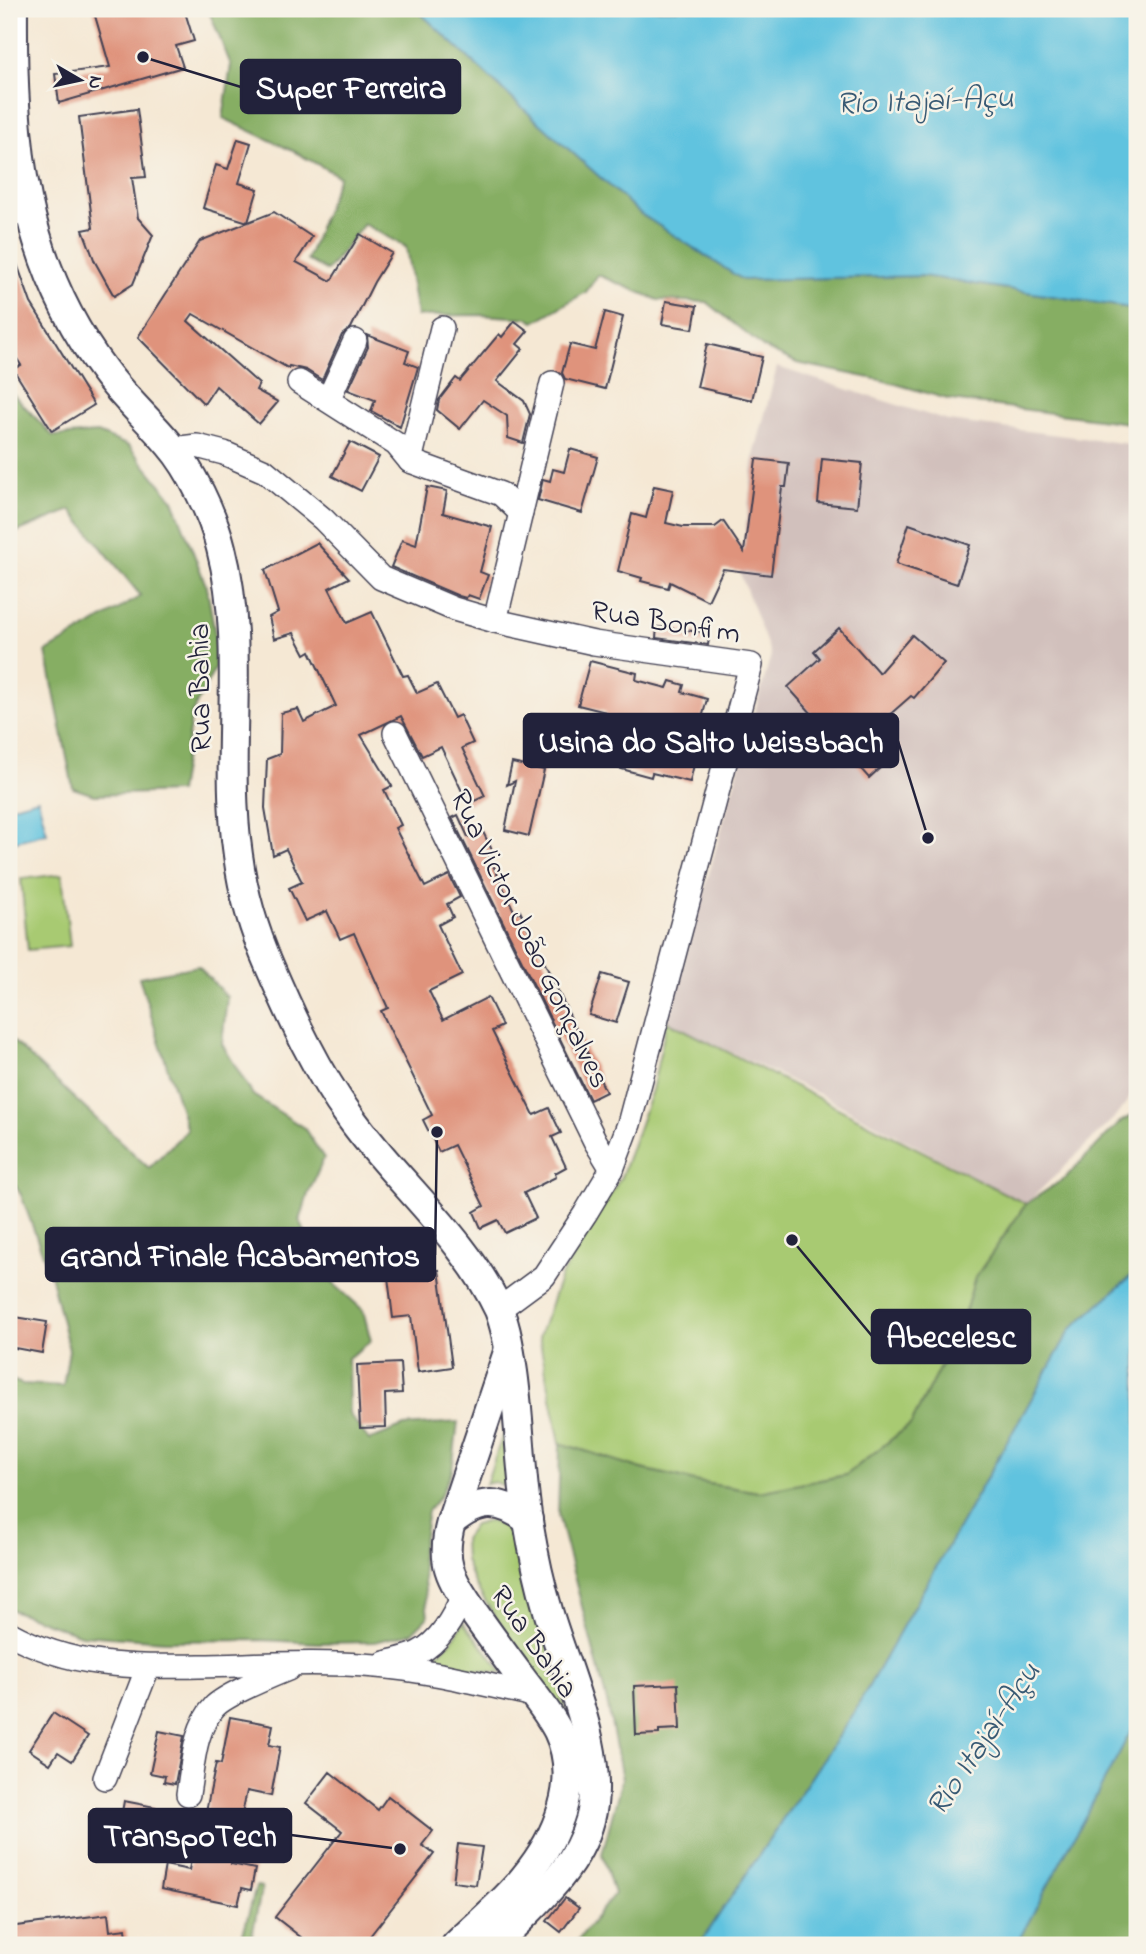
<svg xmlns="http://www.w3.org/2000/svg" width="1146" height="1954" font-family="'Indie Flower',sans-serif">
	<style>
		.industrial { fill: #d1c0bc }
		.green { fill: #a8ca72; stroke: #657656; stroke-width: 2 }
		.forest { fill: #86ae64; stroke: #546850; stroke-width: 2 }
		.water { fill: #61c3df; stroke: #42728d; stroke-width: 2 }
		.building { fill: #df937c }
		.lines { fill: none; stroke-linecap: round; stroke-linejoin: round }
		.minor-casing { stroke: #424052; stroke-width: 26 }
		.major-casing { stroke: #424052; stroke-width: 32 }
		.minor { stroke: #fff; stroke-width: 23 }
		.major { stroke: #fff; stroke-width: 28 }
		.labels { text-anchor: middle; stroke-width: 5; stroke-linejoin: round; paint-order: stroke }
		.street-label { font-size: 30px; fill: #22223b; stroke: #f7f3e8 }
		.water-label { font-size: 32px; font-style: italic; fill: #385a74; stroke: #f7f3e8 }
		.leader { fill: none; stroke: #22223b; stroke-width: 2.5 }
		.callout-dot { fill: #22223b; stroke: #f7f3e8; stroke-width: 2.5 }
		.callout { fill: #22223b; stroke: #22223b; stroke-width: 2.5 }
		.callout-label { font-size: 32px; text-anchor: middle; font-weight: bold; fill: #fff }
	</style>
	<rect width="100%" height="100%" fill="#f7f3e8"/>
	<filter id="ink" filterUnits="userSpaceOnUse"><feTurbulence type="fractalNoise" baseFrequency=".0143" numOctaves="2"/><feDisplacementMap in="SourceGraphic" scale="14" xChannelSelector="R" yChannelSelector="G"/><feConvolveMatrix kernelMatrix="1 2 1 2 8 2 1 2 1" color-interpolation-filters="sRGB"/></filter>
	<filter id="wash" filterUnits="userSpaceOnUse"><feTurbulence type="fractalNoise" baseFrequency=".00686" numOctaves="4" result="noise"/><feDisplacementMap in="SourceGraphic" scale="28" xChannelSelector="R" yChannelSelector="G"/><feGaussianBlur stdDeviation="1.57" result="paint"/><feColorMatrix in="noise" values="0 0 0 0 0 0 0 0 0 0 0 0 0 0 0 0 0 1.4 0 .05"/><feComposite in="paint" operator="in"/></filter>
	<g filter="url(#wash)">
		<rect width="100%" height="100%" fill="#f5e8d4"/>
		<polygon class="industrial" points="777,367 948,421 1137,445 1137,1086 1120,1112 1026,1204 819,1094 667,1021 771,655 740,573 754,456"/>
		<g class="green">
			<polygon points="62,874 70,946 28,950 21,879"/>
			<polygon points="667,1021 1026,1204 975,1278 961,1326 911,1424 846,1475 759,1492 703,1483 642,1469 560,1443 539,1337 561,1276 621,1177 652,1090"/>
			<polygon points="509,1416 515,1489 494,1482 486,1484"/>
			<path d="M 489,1521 C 505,1525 513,1530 520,1546 L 569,1724 L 504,1631 L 474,1583 L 465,1560 L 464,1539 L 474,1525 Z"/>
			<path d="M 463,1622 L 504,1673 L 420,1665 C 439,1653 454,1643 463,1622 Z"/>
		</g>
		<g class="forest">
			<polygon points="208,9 416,9 515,101 641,214 743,280 923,276 1137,309 1137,424 951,400 885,381 797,363 764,348 707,302 658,300 598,275 586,292 534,322 528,318 480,315 417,316 406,247 364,224 327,271 307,260 339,176 295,152 223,118 231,65"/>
			<polygon points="9,390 53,436 98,433 129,446 173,500 207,588 215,634 215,668 192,713 179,792 94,795 73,788 46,652 141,596 71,510 9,535"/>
			<polygon points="198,966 227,997 222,1044 253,1095 304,1128 324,1158 308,1194 300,1221 324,1275 363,1310 371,1341 348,1358 349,1414 369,1440 404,1426 458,1422 452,1471 441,1495 428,1511 421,1554 428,1617 412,1633 375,1642 318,1643 261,1640 165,1641 81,1635 9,1609 9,1379 22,1384 63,1386 69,1350 50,1274 21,1195 9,1175 9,1042 13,1041 149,1168 187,1130 139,977"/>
			<polygon points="1137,1113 1137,1271 1071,1329 852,1716 699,1945 574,1945 614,1894 602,1854 622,1779 608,1706 558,1515 560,1443 642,1469 703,1483 759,1492 846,1475 911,1424 961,1326 975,1278 1026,1204 1065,1178 1120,1122"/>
			<polygon points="1137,1720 1137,1945 1016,1945 1135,1723"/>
			<polygon points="256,1886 262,1887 250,1945 240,1945"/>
		</g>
		<g class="water">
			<polygon points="416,9 1137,9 1137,309 923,276 743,280 641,214 515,101"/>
			<polygon points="38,799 47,833 9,843 9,807"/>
			<polygon points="1137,1271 1137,1720 1016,1945 699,1945 852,1716 1071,1329"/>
		</g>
		<g id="blocks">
			<g class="building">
				<polygon points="93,9 184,9 194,41 176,46 183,67 59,103 55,74 110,67"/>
				<polygon points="137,109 146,177 132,178 138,218 153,235 133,284 114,296 95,262 83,230 93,228 79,117"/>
				<polygon points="238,139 251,143 239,183 258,189 248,222 203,208 216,165 228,169"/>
				<polygon points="274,212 312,237 296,262 331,281 360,234 392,253 374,282 351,328 342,335 322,380 306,370 289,366 288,368 193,314 188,321 259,384 256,390 278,402 259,424 216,386 204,404 138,337 200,241"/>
				<polygon points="9,247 11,247 31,303 94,405 52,431 13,369 21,365 9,346"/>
				<polygon points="666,301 697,306 693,329 662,324"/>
				<polygon points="605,312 623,317 605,389 565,379 562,373 570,344 595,350"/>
				<polygon points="515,321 528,331 517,344 523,349 497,381 524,401 530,414 523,443 508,438 507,416 483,400 460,429 437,410 439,400 456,378 460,381 499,334 502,337"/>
				<polygon points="367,335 409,351 405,362 418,367 400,427 371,411 375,400 348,390 368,347"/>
				<polygon points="707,344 762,357 752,400 697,387"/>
				<polygon points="350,442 379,457 361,491 332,476"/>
				<polygon points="570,449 598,457 582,513 538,500 543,479 550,481 553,469 564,472"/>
				<polygon points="756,459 789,463 786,487 782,487 771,575 723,569 708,601 670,582 668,588 641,581 642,578 618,571 632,514 646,518 654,486 673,490 666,523 683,527 715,527 723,521 744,552"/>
				<polygon points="822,459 862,463 857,507 818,503"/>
				<polygon points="427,487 447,491 443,513 492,527 480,572 488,575 479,599 468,595 466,598 459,596 391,567 402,540 416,545"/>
				<polygon points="909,524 970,545 957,584 896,564"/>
				<polygon points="317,543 349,578 329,588 347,623 372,612 403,676 408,675 417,693 437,684 454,718 460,715 473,743 462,748 485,796 468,804 441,747 422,756 401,716 361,735 392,786 384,790 401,825 395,828 425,887 449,875 460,897 447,904 453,917 438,925 462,975 429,991 443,1020 488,997 502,1026 492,1031 534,1115 549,1108 561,1133 552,1137 566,1167 555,1173 556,1177 524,1193 536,1218 505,1233 498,1220 481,1228 474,1212 484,1206 454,1145 439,1152 423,1120 432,1115 381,1011 388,1008 354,933 340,939 327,911 305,921 289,888 302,882 286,849 273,855 265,808 267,759 280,754 281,713 298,709 304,722 336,706 310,651 305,654 294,633 274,639 269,617 278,612 265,570"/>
				<polygon points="657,627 710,633 708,645 656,638"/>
				<polygon points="839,628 879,673 912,635 944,663 914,698 911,696 879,724 901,749 869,778 788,687 820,658 814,651"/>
				<polygon points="590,661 637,673 636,680 667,688 670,681 684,685 682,692 707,699 694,750 697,751 690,782 652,773 651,777 618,768 622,753 607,749 613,726 603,723 606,712 578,705"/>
				<polygon points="512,763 544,770 529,836 505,830 515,781 507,785"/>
				<polygon points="458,815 468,837 482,830 494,854 489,856 501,883 515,913 520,911 606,1092 590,1100 452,818"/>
				<polygon points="602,974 629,982 616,1023 589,1015"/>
				<polygon points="439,1270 452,1367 418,1372 411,1316 393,1318 388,1277"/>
				<polygon points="9,1316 47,1322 42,1353 9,1347"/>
				<polygon points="400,1363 402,1393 385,1394 386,1427 360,1428 357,1365"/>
				<polygon points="678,1684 680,1729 659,1730 659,1734 636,1735 634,1686"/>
				<polygon points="53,1713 88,1736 72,1761 58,1752 50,1764 29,1750"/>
				<polygon points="230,1717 273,1725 269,1745 280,1747 271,1796 247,1791 231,1864 255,1869 251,1890 242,1888 238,1905 161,1889 165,1865 189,1870 198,1825 203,1826 216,1763 221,1764"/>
				<polygon points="159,1731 184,1736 175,1784 164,1782 165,1776 150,1773"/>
				<polygon points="330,1772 378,1810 388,1796 433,1831 422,1845 434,1854 370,1936 381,1945 311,1945 275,1917 342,1831 306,1803"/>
				<polygon points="124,1801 155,1807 149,1840 118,1834"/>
				<polygon points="458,1844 482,1847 476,1885 453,1882"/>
				<polygon points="565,1898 579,1908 561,1932 547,1921"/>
				<polygon points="108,1914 110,1931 126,1929 128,1945 9,1945 9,1927"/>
			</g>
		</g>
	</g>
	<g filter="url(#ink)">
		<use href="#blocks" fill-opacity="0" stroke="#424052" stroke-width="2"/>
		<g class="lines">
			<defs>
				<g id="minor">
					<polyline points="9,214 28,213"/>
					<polyline points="299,382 396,444 410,461 501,494 521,513"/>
					<polyline points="328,400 355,341"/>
					<polyline points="173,449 197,446 224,453 265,471 323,519 381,578 454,609 495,621 594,643 751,665 629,1124 612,1169 585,1214 544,1276 498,1310"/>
					<polyline points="410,461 442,328"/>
					<polyline points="495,621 552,383"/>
					<polyline points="395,733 595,1141 612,1169"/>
					<path d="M 9,1633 C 72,1668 130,1667 200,1666 C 259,1665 318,1661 376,1666 C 429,1670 482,1684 534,1695"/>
					<path d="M 385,1663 C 395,1660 408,1658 418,1653 C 440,1642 453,1618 463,1596"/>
					<polyline points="105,1778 148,1667"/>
					<path d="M 188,1794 C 193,1765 194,1728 215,1706 C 227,1694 271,1676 288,1669"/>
				</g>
				<g id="major">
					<path d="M 13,9 C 12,143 21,261 105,372 C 124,398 148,419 169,444 C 191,469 213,515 221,548 C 247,649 223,753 238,855 C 243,894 254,931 270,967 C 292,1018 317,1072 350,1117 C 397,1183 464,1236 499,1310 C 507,1330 510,1352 513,1372 C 520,1421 520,1472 528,1521 C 533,1551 540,1584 549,1614 C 567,1674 607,1757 590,1820 C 576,1872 530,1908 494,1945"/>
					<path d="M 451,1522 C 479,1499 499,1498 528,1520"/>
					<path d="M 456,1945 C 479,1923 505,1902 524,1878 C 557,1838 582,1781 558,1731 C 549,1713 534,1695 522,1679 C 505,1656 488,1633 472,1610 C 450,1577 440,1562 451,1522 L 508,1352"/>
				</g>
			</defs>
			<use href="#minor" class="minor-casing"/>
			<use href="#major" class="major-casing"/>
			<use href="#minor" class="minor"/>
			<use href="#major" class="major"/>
		</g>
	</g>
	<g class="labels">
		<g class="street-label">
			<text transform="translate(666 621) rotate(9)" y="10">Rua Bonfim</text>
			<text transform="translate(199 688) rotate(-91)" y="10">Rua Bahia</text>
			<text transform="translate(531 938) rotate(64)" y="10">Rua Victor João Gonçalves</text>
			<text transform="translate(535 1641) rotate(55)" y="10">Rua Bahia</text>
		</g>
		<g class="water-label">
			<text transform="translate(925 99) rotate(-2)" y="11">Rio Itajaí-Açu</text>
			<text transform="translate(982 1738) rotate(-56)" y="11">Rio Itajaí-Açu</text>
		</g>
	</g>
	<path class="leader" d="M143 57L241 87M928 838L898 741M437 1132L435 1255M792 1240L872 1336M400 1849L291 1835"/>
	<g class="callout-dot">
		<circle cx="143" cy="57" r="7"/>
		<circle cx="928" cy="838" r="7"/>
		<circle cx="437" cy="1132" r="7"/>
		<circle cx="792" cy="1240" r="7"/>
		<circle cx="400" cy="1849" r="7"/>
	</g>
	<g class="callout">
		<rect x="241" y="60" width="219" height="53" rx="7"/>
		<rect x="524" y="714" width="374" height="53" rx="7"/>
		<rect x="46" y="1228" width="389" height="53" rx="7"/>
		<rect x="872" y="1310" width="158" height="53" rx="7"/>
		<rect x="89" y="1809" width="202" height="53" rx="7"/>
	</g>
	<g class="callout-label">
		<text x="351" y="98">Super Ferreira</text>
		<text x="711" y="752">Usina do Salto Weissbach</text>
		<text x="240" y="1266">Grand Finale Acabamentos</text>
		<text x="951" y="1347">Abecelesc</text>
		<text x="190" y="1846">TranspoTech</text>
	</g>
	<rect width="1146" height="1954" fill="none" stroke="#f7f3e8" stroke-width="35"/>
	<g transform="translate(80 80) rotate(99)" stroke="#f7f3e8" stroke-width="5" paint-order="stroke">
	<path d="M0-5L12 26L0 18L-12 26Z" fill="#22223b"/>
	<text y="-10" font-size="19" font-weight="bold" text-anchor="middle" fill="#22223b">N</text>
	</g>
</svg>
